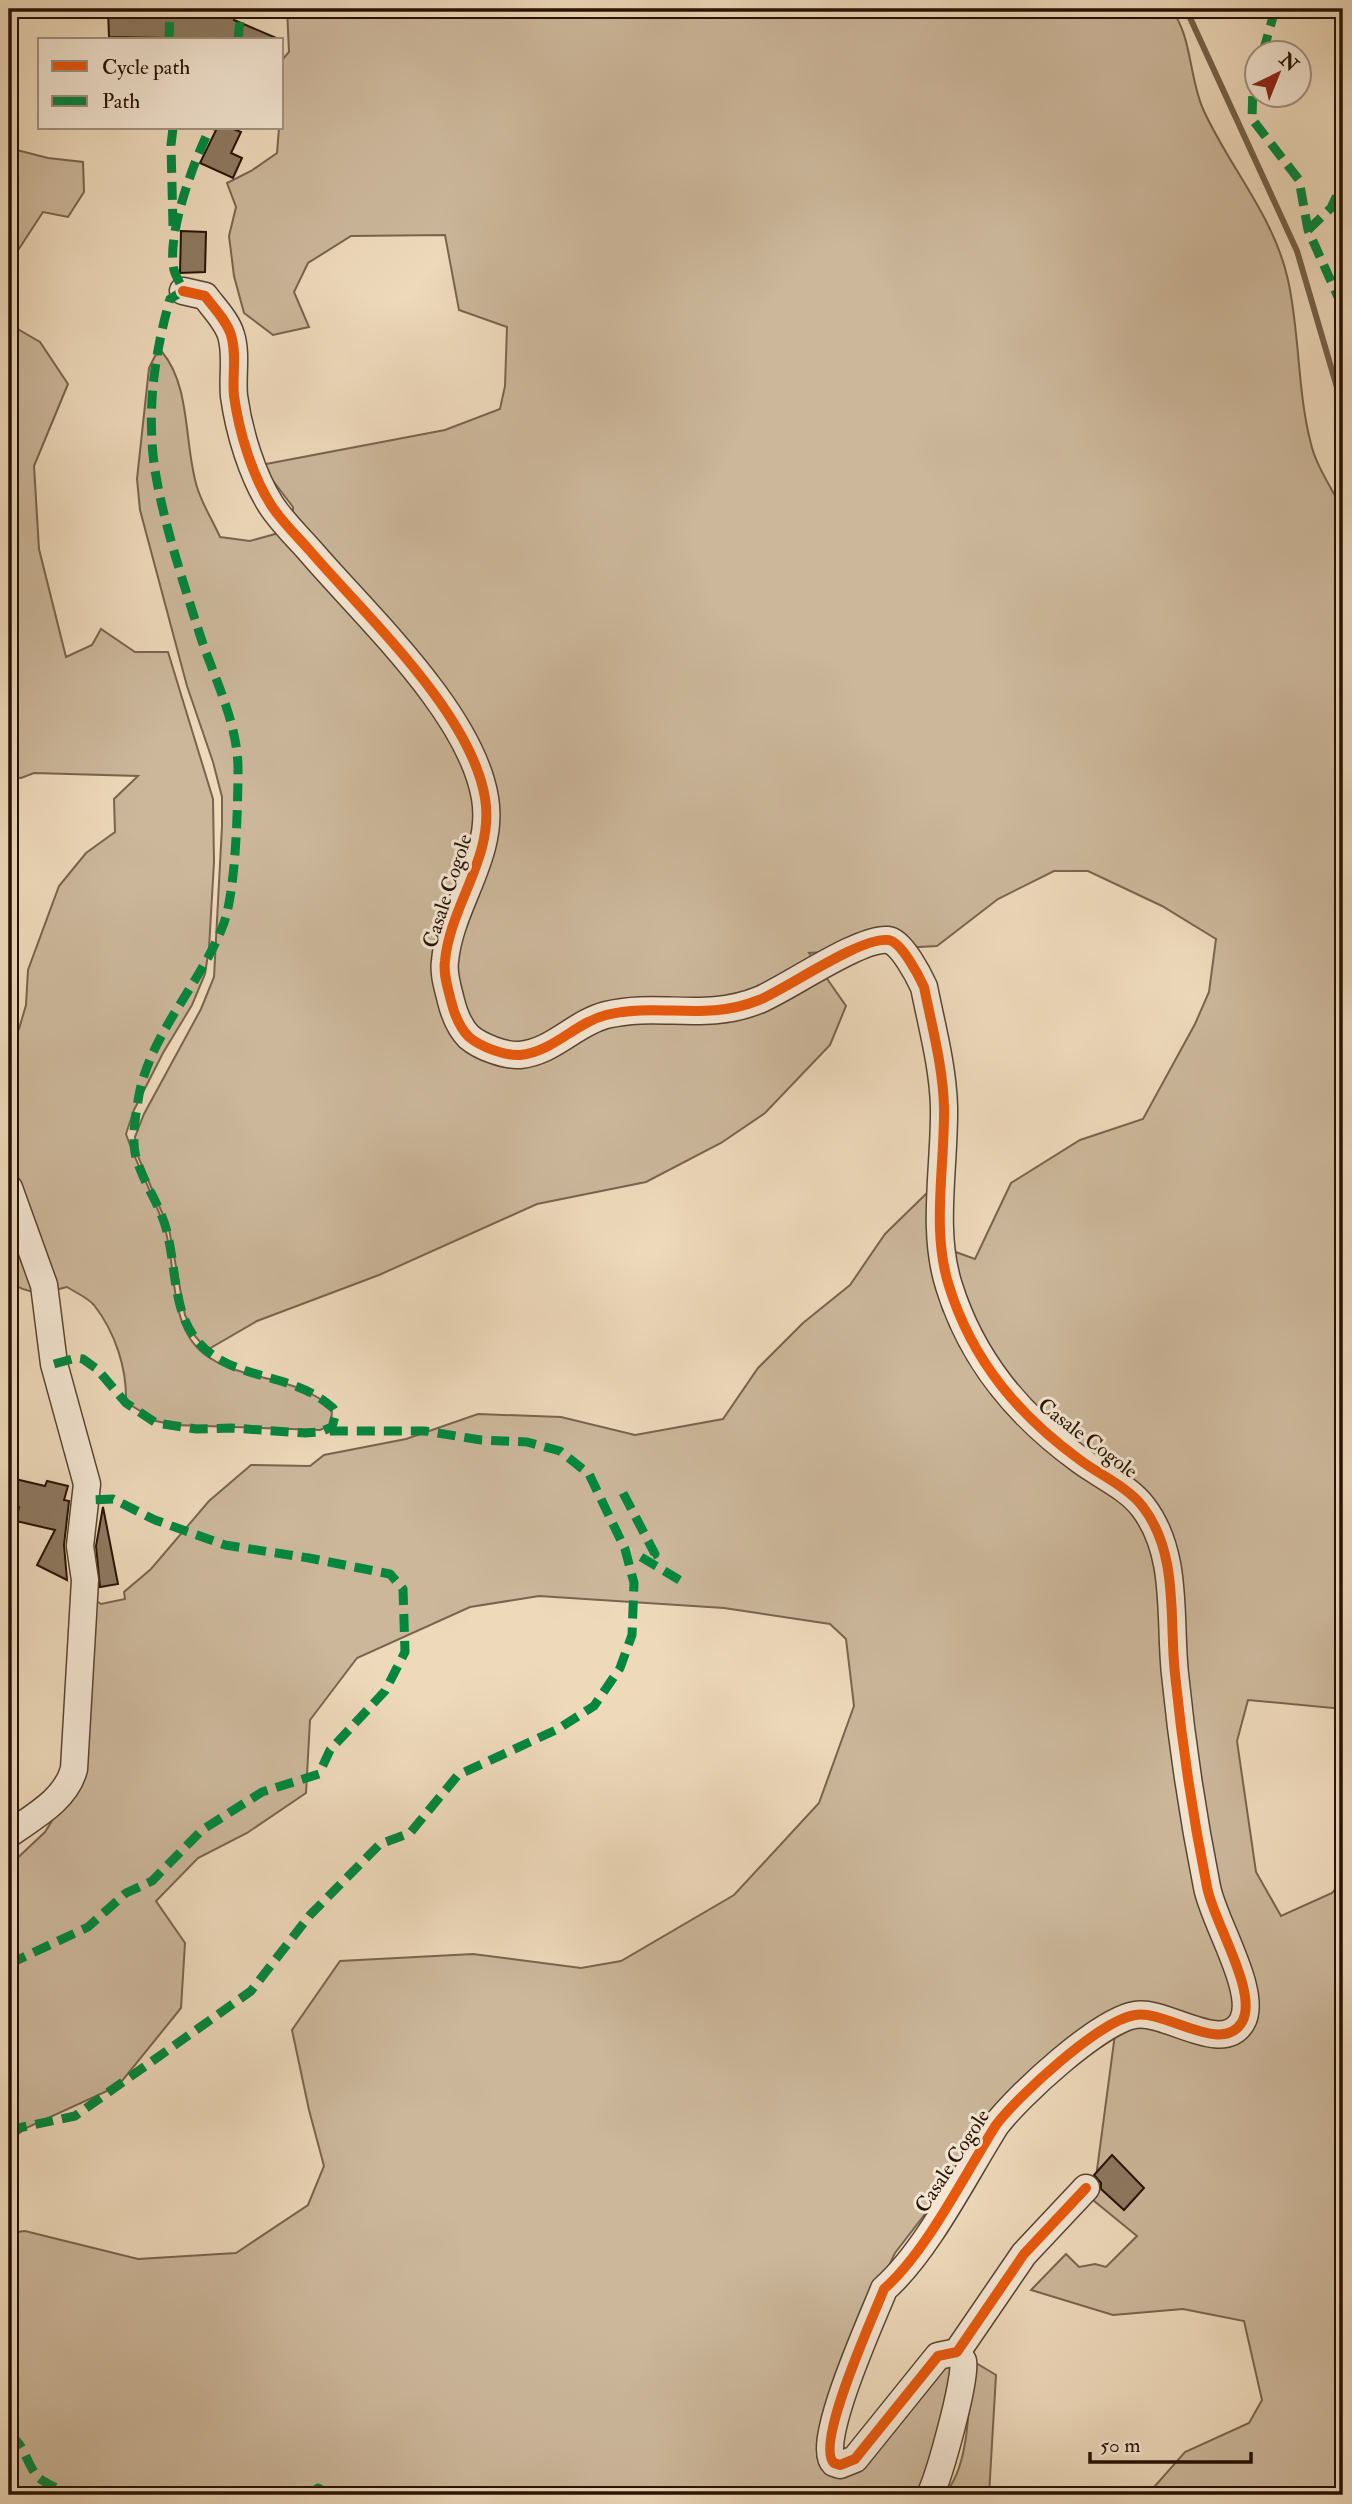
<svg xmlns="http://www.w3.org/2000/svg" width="1352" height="2504" font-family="'IM FELL Double Pica',serif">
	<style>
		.green { fill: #ccb79b; stroke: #79644e; stroke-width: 2 }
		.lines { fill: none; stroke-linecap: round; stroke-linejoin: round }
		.stream { stroke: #75614a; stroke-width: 6 }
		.building { fill: #8e7961; stroke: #261200; stroke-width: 2 }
		.minor-casing { stroke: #58442f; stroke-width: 29 }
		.minor { stroke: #f4e6d3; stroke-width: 26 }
		.quiet { stroke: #00873e; stroke-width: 9; stroke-dasharray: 18 9; stroke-linecap: butt }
		.cycleway-casing { stroke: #f4e6d3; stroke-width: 15 }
		.cycleway { stroke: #e8590c; stroke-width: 10 }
		.labels { text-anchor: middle; stroke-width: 6; stroke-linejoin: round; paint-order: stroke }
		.street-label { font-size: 21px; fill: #261200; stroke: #f4e6d3 }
	</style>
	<rect width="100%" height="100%" fill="#eed9bb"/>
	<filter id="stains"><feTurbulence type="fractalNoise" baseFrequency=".00286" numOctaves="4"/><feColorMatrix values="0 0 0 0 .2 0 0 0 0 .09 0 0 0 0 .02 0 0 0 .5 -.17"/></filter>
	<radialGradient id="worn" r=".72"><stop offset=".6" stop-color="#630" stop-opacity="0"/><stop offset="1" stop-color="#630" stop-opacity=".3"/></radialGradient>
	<g class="green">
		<path d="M 287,9 L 1171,9 C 1192,36 1189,77 1203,109 C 1229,167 1274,216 1288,280 C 1300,334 1297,390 1311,444 C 1316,466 1333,490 1343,511 L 1343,1709 L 1248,1700 L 1237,1741 L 1256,1872 L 1281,1916 L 1332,1893 L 1343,1879 L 1343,2495 L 1147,2495 L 1185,2452 L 1249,2423 L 1262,2400 L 1244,2321 L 1183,2309 L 1113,2315 L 1031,2290 L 1066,2254 L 1079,2267 L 1095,2264 L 1106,2267 L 1137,2236 L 1093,2200 L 1115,2034 L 1133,2025 L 1238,2040 L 1221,1906 L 1196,1754 L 1173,1547 L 1035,1413 L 975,1326 L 950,1250 L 975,1259 L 1011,1183 L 1080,1140 L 1143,1119 L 1195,1024 L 1209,992 L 1216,939 L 1162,906 L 1088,871 L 1054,871 L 998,899 L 937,946 L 809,953 L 846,1006 L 830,1045 L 765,1113 L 721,1143 L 646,1182 L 537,1204 L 379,1275 L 257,1321 L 207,1350 L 195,1336 L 185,1315 L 169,1229 L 137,1154 L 135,1137 L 144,1114 L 201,1009 L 214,977 L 222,826 L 222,797 L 213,762 L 187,686 L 140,510 L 137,479 L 149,368 L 155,356 L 162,352 C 191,386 184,445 197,487 C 202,504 213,521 220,537 L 250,541 L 293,529 L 293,507 L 261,465 L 445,430 L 500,409 L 505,386 L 507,327 L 459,310 L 445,235 L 351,236 L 308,263 L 294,292 L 309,327 L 273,335 L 244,313 L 234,276 L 229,236 L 236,207 L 227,183 L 251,171 L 277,153 L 279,128 L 282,128 L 282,60 L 289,52 Z"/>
		<polygon points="9,148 48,158 83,162 84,192 68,217 43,212 9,264"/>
		<path d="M 9,324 L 40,342 L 68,384 L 34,466 L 39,549 L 66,657 L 92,645 L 101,629 L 135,652 L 168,652 L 213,799 L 214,862 L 209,948 L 205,974 L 192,1005 L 163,1053 L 134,1110 L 126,1134 C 137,1166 154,1196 165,1229 C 177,1267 168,1326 204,1354 C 241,1382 299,1375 332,1409 L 331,1425 L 320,1430 L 174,1425 L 156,1421 L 126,1402 C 127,1368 115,1332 94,1305 C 88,1298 75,1292 67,1287 C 45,1293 28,1296 9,1281 L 9,1040 L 19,1029 L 26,1005 L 28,970 L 59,886 L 86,853 L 115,832 L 114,799 L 138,776 L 34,773 L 21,778 L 9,777 Z"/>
		<polygon points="931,1189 961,1333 1101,1483 1149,1529 1235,1982 1233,2024 1113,2016 936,2200 895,2253 879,2286 831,2469 930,2366 963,2360 930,2495 9,2495 9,2233 25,2231 138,2259 236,2253 308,2205 324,2166 309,2110 292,2030 340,1961 473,1954 581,1968 621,1961 734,1895 819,1803 854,1706 846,1639 830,1624 724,1608 539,1596 470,1607 357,1658 310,1720 306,1793 247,1833 198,1858 156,1901 185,1943 181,2008 118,2086 26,2128 9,2141 9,1866 45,1832 63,1803 95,1600 101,1604 125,1599 124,1592 151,1569 209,1501 251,1465 310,1466 324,1455 406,1439 478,1414 561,1417 635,1435 723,1419 758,1368 803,1323 850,1285 885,1234"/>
		<path d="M 971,2360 L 996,2375 L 989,2495 L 943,2495 C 971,2469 969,2396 971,2360 Z"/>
	</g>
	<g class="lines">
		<polyline class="stream" points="1186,9 1297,251 1343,408"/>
	</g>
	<g class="building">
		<polygon points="108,9 235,9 234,20 281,40 109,37"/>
		<polygon points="217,128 231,128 241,132 231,153 242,158 233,178 200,163"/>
		<polygon points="181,231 206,232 205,272 180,273"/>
		<polygon points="11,1478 45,1486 47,1481 68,1486 64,1500 69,1501 64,1545 67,1580 37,1565 55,1530 16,1521 19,1507 9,1505"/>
		<polygon points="103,1507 118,1584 100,1587 96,1546"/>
		<polygon points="1112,2155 1144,2188 1124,2210 1101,2189 1101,2183 1094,2175"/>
	</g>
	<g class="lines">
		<defs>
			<g id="minor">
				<path d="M 183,291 L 205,296 C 213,307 227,321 231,335 C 237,354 232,377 234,396 C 239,432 252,475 271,505 C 282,522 298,537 311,552 C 366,616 471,713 485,798 C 495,856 450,905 445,961 C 443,974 448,988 451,1001 C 454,1013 460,1028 469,1037 C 481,1047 505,1056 520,1055 C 553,1052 575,1023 606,1015 C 659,1002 705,1022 759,1000 C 788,988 860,937 888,940 C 901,941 919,976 924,987 C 932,1027 943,1067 944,1107 C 945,1166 931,1230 949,1286 C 972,1360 1018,1415 1080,1460 C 1100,1475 1128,1487 1143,1507 C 1179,1554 1169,1618 1175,1674 C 1182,1744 1193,1817 1207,1887 C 1213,1921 1259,1993 1242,2022 C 1222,2056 1165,2009 1135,2015 C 1099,2021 1019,2095 996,2125 C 965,2174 927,2251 884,2289 C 874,2315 814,2445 834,2463 L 840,2465 L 855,2459 L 938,2356 L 957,2352 L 1024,2254 L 1086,2188"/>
				<path d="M 9,1188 L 44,1285 L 54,1364 L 87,1484 L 80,1546 L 85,1580 L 74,1769 C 66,1800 33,1817 9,1834"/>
				<path d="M 930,2495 C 939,2477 967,2378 963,2361 C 962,2359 958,2353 957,2352"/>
			</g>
		</defs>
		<use href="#minor" class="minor-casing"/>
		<use href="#minor" class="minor"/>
		<g class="quiet">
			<polyline points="169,40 170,9"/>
			<polyline points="238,40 241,9"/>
			<polyline points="1263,52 1273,17 1271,9"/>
			<polyline points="1258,70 1253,85 1252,119 1299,180 1308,230 1343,308"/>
			<polyline points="173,128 171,145 173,226"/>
			<polyline points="1308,230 1331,208 1343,182"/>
			<path d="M 54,1364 L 76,1358 L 83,1359 L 97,1369 L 126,1403 L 156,1423 L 196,1429 L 231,1428 L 305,1433 L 320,1432 L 332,1427 L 336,1413 L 333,1408 C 286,1365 211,1386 184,1318 C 174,1291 174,1260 167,1232 C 161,1206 143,1183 136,1157 C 131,1139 136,1113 139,1095 C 151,1033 199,986 222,928 C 236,897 238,804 238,767 C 237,721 214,678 200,635 C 183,582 154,495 152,441 C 149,393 157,345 170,299 L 183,291 C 181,284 176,277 174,270 C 166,235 194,161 210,128"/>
			<polyline points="623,1493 655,1554 645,1559"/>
			<polyline points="641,1557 686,1584"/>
			<polyline points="9,1964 88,1927 126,1893 152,1881 202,1830 262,1792 319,1774 330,1750 385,1691 405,1652 403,1589 390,1574 309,1558 225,1545 155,1520 113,1499 87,1500"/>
			<polyline points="9,2130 75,2116 251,1991 310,1915 380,1844 410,1833 458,1775 558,1729 594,1706 620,1668 632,1635 634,1583 625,1549 589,1474 560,1451 527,1442 481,1440 425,1431 326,1431"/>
			<path d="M 9,2435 C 26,2445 25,2462 38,2477 C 46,2485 59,2487 67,2495"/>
			<polyline points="311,2495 318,2488 330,2495"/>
		</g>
		<defs>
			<path id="cycleway" d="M 183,291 L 205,296 C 213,307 227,321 231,335 C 237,354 232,377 234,396 C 239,432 252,475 271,505 C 282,522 298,537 311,552 C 366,616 471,713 485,798 C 495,856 450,905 445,961 C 443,974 448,988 451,1001 C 454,1013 460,1028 469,1037 C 481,1047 505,1056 520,1055 C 553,1052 575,1023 606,1015 C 659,1002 705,1022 759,1000 C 788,988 860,937 888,940 C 901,941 919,976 924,987 C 932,1027 943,1067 944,1107 C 945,1166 931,1230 949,1286 C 972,1360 1018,1415 1080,1460 C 1100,1475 1128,1487 1143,1507 C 1179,1554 1169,1618 1175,1674 C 1182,1744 1193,1817 1207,1887 C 1213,1921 1259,1993 1242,2022 C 1222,2056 1165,2009 1135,2015 C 1099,2021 1019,2095 996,2125 C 965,2174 927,2251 884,2289 C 874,2315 814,2445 834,2463 L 840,2465 L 855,2459 L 938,2356 L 957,2352 L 1024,2254 L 1086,2188"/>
		</defs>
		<use href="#cycleway" class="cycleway-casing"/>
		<use href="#cycleway" class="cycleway"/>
	</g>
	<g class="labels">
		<g class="street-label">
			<text transform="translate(447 891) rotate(-72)" y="7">Casale Cogole</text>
			<text transform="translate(1088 1438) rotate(37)" y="7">Casale Cogole</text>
			<text transform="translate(952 2161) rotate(-57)" y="7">Casale Cogole</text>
		</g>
	</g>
	<rect width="1352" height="2504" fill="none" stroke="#eed9bb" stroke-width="35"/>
	<rect x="10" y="10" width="1331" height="2483" fill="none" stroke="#261200" stroke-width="3.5"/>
	<rect x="18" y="18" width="1317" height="2469" fill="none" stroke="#261200" stroke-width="2"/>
	<rect x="38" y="38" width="245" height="91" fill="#f4e6d3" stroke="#a2917f" stroke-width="2"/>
	<rect x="52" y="61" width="35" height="10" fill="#e8590c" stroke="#a2917f" stroke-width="2"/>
	<text x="102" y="74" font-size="21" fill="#261200">Cycle path</text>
	<rect x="52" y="96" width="35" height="10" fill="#00873e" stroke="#a2917f" stroke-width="2"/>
	<text x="102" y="108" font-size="21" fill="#261200">Path</text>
	<g transform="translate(1278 74) rotate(43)"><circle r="33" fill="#f4e6d3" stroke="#a2917f" stroke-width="2"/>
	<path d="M0-5L12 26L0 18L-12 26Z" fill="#8f2418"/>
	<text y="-10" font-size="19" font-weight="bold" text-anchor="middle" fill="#261200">N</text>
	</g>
	<path d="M1090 2452v10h161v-10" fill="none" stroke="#261200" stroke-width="3.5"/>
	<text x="1100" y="2452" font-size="21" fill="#261200" stroke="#f4e6d3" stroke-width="5" paint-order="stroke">50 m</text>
	<rect width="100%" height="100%" filter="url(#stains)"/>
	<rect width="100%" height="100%" fill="url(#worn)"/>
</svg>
